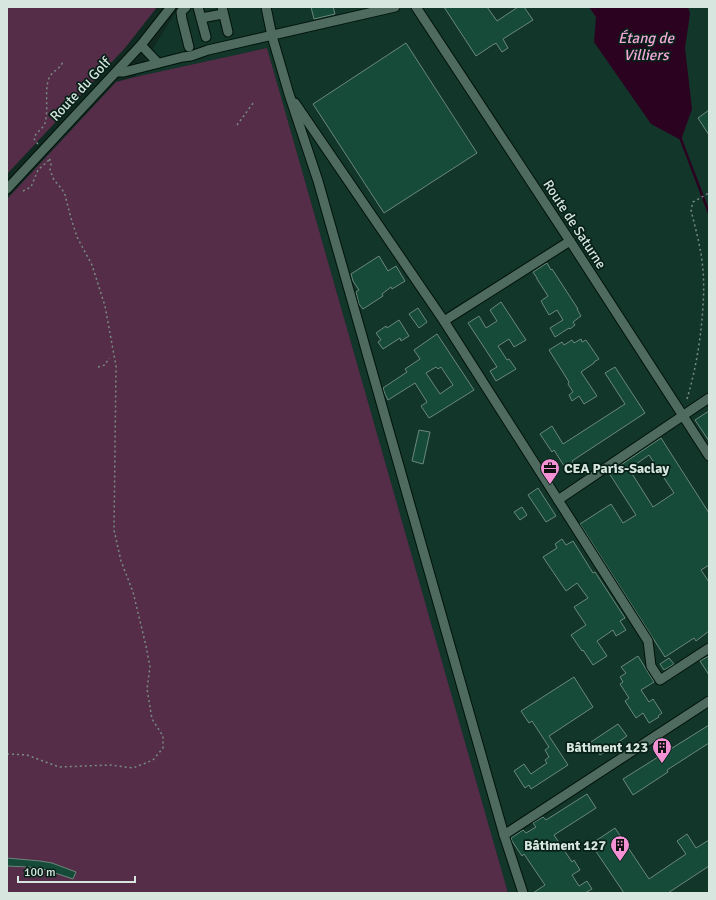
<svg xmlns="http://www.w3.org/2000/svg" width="716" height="900" font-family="Signika,sans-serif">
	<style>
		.built { fill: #13362a }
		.green { fill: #552d48 }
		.water { fill: #2b0220 }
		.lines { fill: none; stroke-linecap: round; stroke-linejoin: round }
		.stream { stroke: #2b0220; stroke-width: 2.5 }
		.building { fill: #164b3a; stroke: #6c877c; fill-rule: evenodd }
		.minor-casing { stroke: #00120a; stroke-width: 11 }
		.path { stroke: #788c84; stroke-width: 1.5; stroke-dasharray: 2 3; stroke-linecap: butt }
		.minor { stroke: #4f6a5f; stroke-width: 9 }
		.labels { text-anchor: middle; stroke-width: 3.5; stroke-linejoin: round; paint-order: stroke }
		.street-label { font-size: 14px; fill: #d7e6df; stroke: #072018 }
		.poi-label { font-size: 14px; font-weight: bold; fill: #d7e6df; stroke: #072018; text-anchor: end }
		.water-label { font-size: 15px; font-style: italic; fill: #f2a7d9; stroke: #072018 }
	</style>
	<rect width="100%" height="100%" fill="#112a21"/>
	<polygon class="built" points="179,7 709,7 709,893 508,893 267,48 135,77"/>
	<g class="green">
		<polygon points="7,7 157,7 125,48 7,174"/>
		<polygon points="267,48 508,893 7,893 7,199 116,82 135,77"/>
	</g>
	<polygon class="water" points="589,7 688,7 690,14 685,48 692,109 681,140 651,124 594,42 596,17"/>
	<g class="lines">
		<polyline class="stream" points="680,137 709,213"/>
	</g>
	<g class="building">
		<polygon points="311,7 333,7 335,14 314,19"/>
		<polygon points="444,7 487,7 497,21 518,7 524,7 533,20 503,39 508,48 502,52 496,43 495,44 494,44 476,56"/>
		<polygon points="406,43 477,153 384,213 313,104"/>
		<polygon points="709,110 709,135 698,118"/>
		<polygon points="379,256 388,271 396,266 405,281 392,289 391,287 382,294 383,296 363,309 359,304 356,292 359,290 353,281 351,274"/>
		<polygon points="547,263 551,270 552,269 578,309 577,309 581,316 573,322 575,325 570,329 569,328 555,337 550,328 563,320 557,310 549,315 541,301 548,296 537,279 537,278 533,272"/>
		<polygon points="501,302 526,340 514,347 509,339 498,346 507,360 509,359 516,369 496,381 490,371 497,367 468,323 479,316 486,328 497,321 490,310"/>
		<polygon points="418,308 427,322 419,328 409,314"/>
		<polygon points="399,320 409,336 401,341 400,338 383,349 378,342 381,340 376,333 386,326 387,328"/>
		<path d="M 437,334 L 474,390 L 434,415 L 429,418 L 421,406 L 427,402 L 415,383 L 388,400 L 385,394 L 383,388 L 407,372 L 405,369 L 420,359 L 414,350 ZM 436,367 L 438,369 L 441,367 L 453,385 L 440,394 L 426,373 Z"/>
		<polygon points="581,339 582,342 586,340 599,359 594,362 594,363 581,372 597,396 584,404 579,396 572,401 569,395 573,392 568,384 569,382 549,350 562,342 564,345 572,340 574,343"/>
		<polygon points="615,367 645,413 572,461 574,464 566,469 554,450 552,452 540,434 552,426 563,444 625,404 605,373"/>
		<polygon points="709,411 709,441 695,420"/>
		<polygon points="419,430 430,432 423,464 412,461"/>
		<path d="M 661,438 L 709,513 L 709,565 L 701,570 L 709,582 L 709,631 L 696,641 L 694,638 L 665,657 L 580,524 L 611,504 L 623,523 L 636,515 L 609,473 ZM 649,455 L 674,493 L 653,507 L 629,469 Z"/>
		<polygon points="538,488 556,516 546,522 528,495"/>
		<polygon points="522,507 527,515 520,520 514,512"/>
		<polygon points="562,539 566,545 573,541 593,573 595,572 625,618 620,621 626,630 616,636 613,630 597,641 607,656 593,665 583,650 582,651 571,635 586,625 574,607 588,598 577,583 566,591 543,557 557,548 555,544"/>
		<polygon points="638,656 654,682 641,690 649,702 653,699 662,713 658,716 659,717 649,723 643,713 636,718 625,701 629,698 620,684 623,682 620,677 626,673 621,667"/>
		<polygon points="709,656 709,675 700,661"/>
		<polygon points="669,658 674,664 664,670 660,664"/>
		<polygon points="574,677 593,707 549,736 568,765 531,789 529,785 525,788 514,771 524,764 531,774 547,763 545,760 549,757 545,750 549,747 532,721 529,723 521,711"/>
		<polygon points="618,724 627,736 600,755 591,742"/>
		<polygon points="709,725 709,743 667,770 668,772 633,795 623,779"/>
		<polygon points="587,794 596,808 554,835 572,862 574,860 580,870 572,875 579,886 587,881 592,889 585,893 533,893 545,885 524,854 522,856 512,841 511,838 523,830 526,833 536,827 533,823 543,817 546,820"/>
		<polygon points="615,828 649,879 686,854 677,841 687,834 696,848 709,840 709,866 668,893 624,893 591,844"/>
		<polygon points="7,858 40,861 52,863 76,872 73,879 43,869 28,867 7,866"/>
	</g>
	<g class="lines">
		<defs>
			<g id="minor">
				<polyline points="186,7 181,12 182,19 189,47"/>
				<polyline points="198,7 206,37"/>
				<polyline points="222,7 228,32"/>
				<polyline points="266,7 272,36 289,94 318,181 504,835 523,893"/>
				<polyline points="416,7 570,241 709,456"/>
				<polyline points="201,18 223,14"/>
				<polyline points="141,45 158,63"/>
				<polyline points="117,72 124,72 183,57 191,56 208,50 395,7"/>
				<polyline points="295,103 444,321 648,641 651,666 660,680 709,648"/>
				<polyline points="7,189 141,45 171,7"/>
				<polyline points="444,321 570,241"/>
				<polyline points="558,500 709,398"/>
				<polyline points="504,835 709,701"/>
			</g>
		</defs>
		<use href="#minor" class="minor-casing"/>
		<g class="path">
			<polyline points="237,125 254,102"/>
			<path d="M 38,144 L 35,141 L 34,138 C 36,132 43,129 45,123 C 49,110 44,91 49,78 C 52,71 61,69 63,61"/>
			<polyline points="23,191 31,187 38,170 50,159"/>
			<polyline points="98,367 105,365 109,358"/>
			<path d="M 687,399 C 696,369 701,338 703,306 C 704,291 704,276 702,261 C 700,244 695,227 691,210 L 693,202 L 709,193"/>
			<polyline points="7,754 27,755 59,767 110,765 133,768 153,760 163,748 163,736 152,719 147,689 150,667 146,646 133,592 121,561 114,530 116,366 105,306 92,265 77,237 71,218 65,195 62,189 54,180 50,170 51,166 51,162 48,156"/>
		</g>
		<use href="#minor" class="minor"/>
	</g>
	<defs>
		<symbol id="office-pin" viewBox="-11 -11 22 30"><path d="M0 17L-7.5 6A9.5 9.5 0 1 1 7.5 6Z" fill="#f491d4" stroke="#072018"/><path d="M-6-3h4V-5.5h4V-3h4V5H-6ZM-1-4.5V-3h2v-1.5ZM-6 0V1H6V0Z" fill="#111"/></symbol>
		<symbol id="building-pin" viewBox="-11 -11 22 30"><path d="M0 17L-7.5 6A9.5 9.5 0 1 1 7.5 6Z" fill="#f491d4" stroke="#072018"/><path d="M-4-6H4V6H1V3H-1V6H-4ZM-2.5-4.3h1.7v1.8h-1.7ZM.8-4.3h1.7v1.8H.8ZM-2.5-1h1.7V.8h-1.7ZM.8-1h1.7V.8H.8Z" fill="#111"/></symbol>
	</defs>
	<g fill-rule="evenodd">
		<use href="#office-pin" x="539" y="457" width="22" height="30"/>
		<use href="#building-pin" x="651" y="736" width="22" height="30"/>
		<use href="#building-pin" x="609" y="834" width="22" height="30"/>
	</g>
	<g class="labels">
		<g class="street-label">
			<text transform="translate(80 89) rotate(-47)" y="5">Route du Golf</text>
			<text transform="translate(575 224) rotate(57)" y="5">Route de Saturne</text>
		</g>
		<g class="poi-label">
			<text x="564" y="473" text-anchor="start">CEA Paris-Saclay</text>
			<text x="648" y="752">Bâtiment 123</text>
			<text x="606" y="850">Bâtiment 127</text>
		</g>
		<g class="water-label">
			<text x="646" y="43">Étang de<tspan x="646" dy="17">Villiers</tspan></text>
		</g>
	</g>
	<rect width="716" height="900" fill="none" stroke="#d7e6df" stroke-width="16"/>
	<path d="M18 876v6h117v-6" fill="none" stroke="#d7e6df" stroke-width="2"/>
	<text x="24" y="876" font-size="12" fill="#d7e6df" stroke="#072018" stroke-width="3" paint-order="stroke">100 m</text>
</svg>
